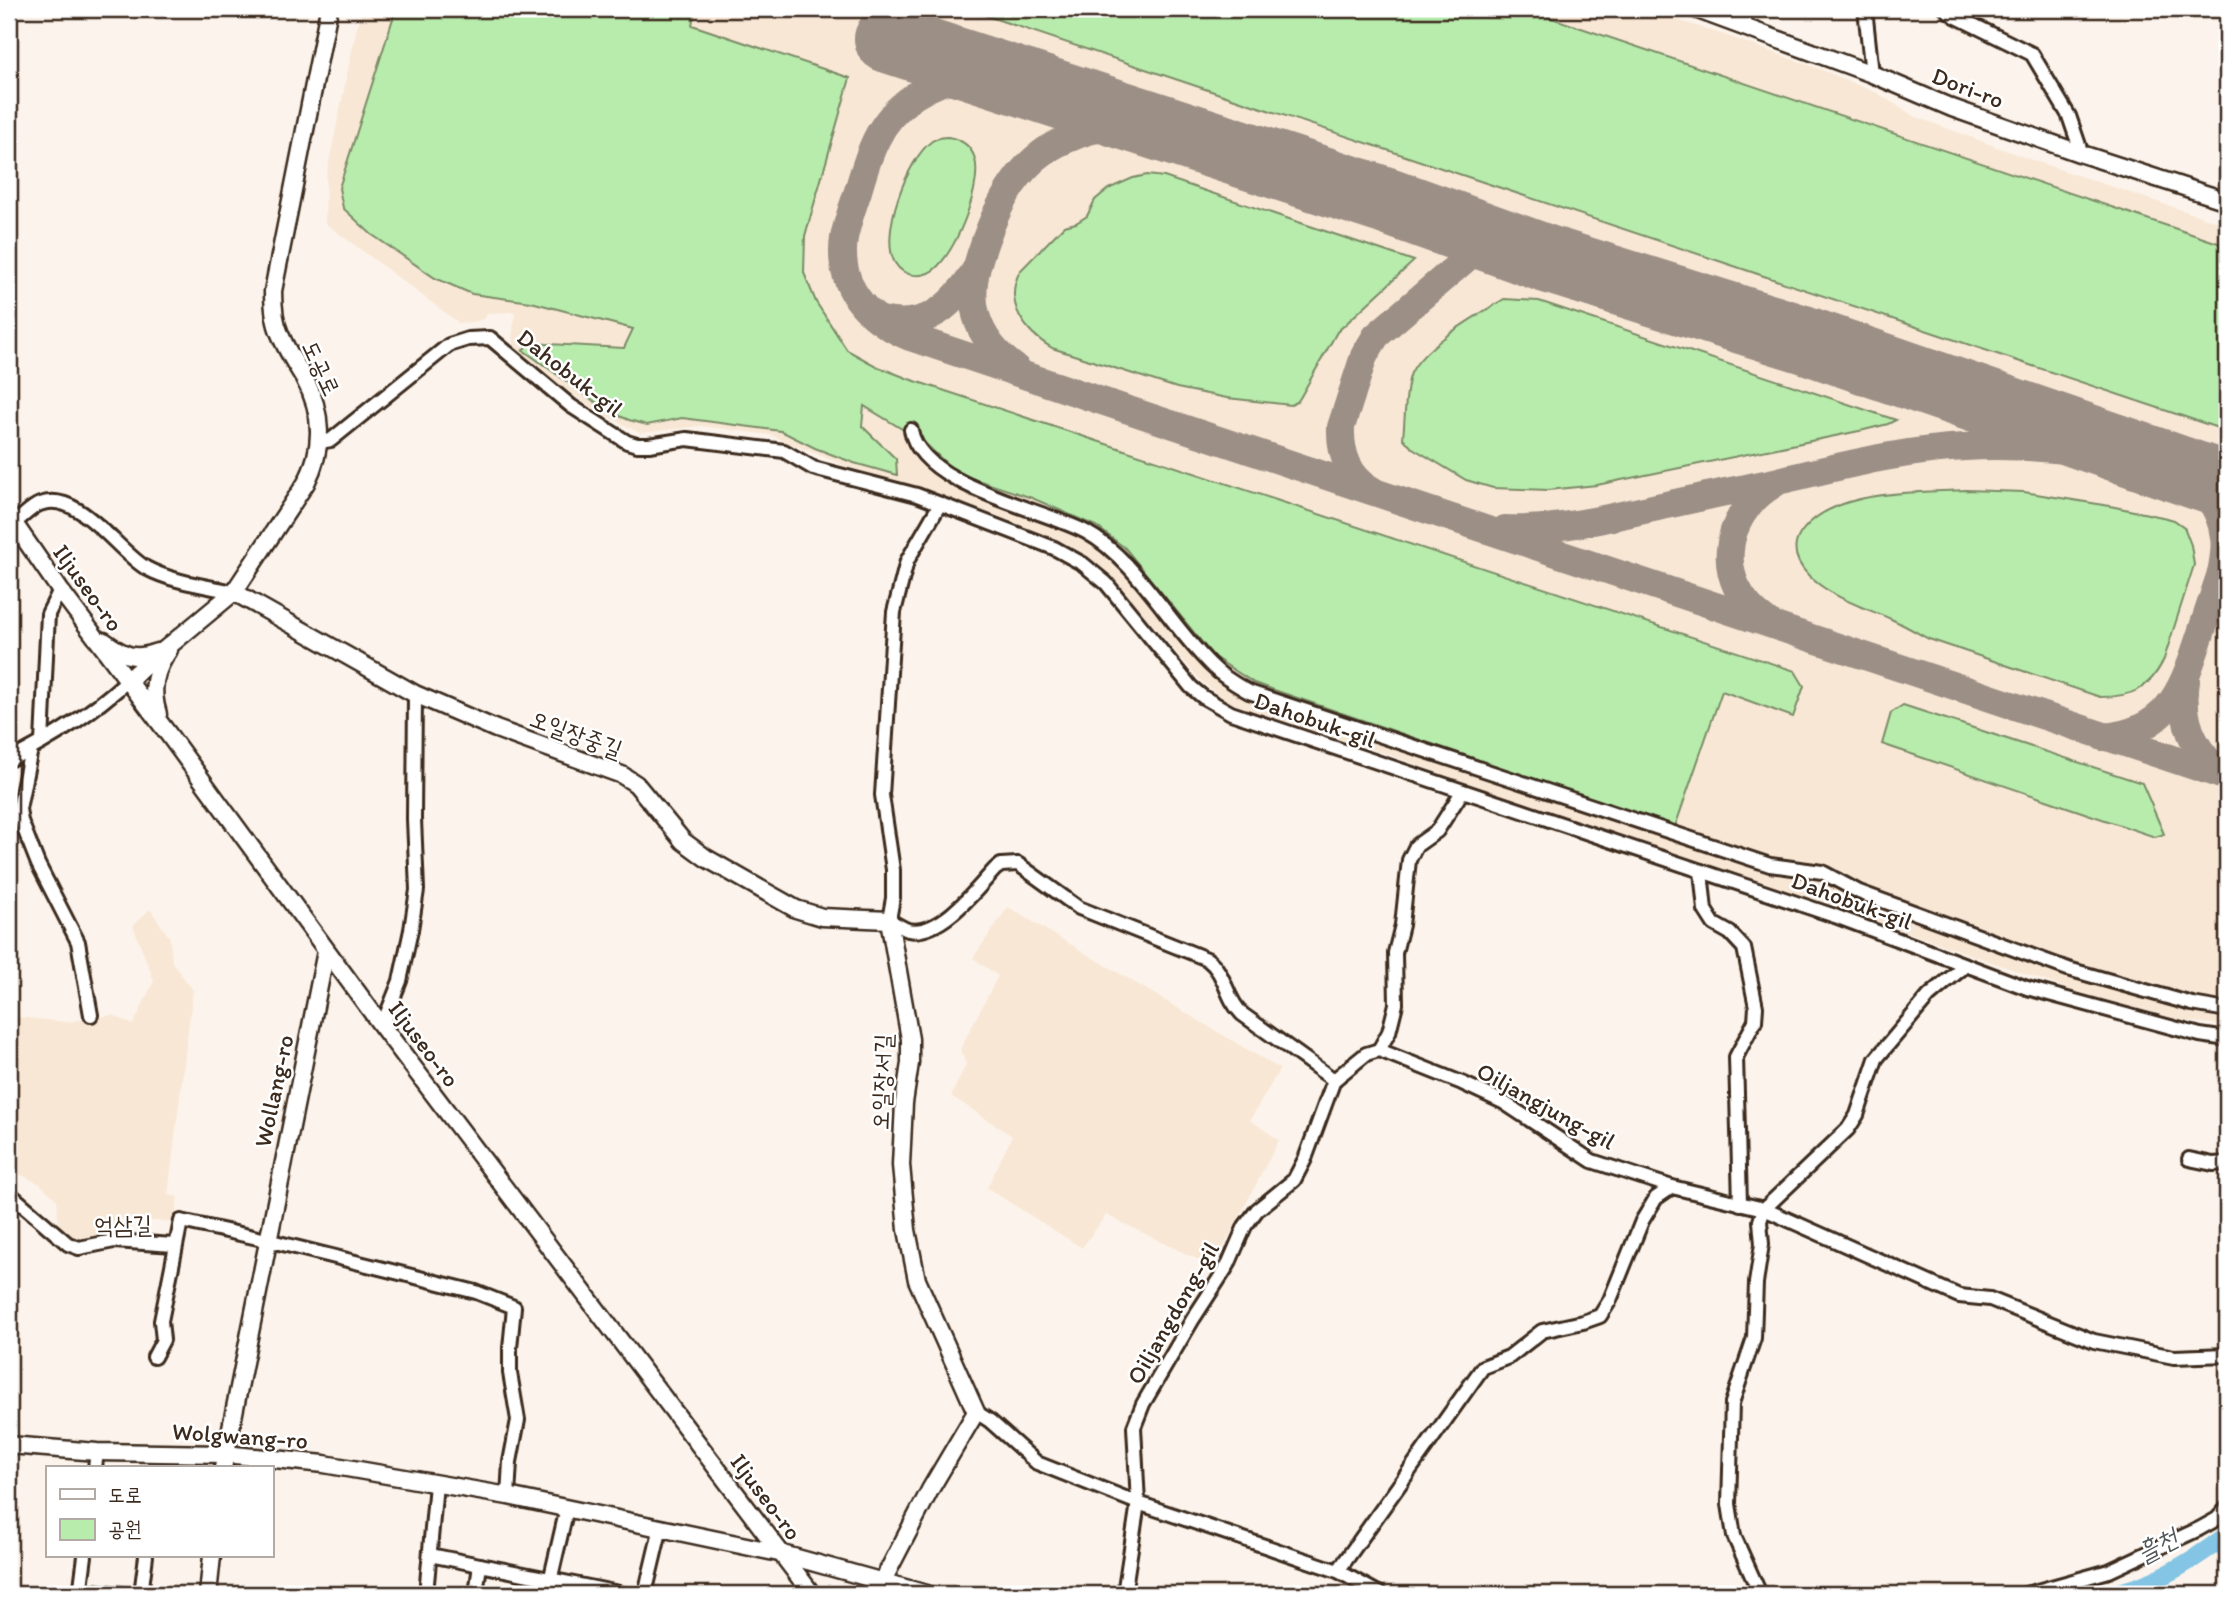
<svg xmlns="http://www.w3.org/2000/svg" width="2236" height="1603" font-family="Itim,'Poor Story',sans-serif">
	<style>
		.built { fill: #f8e7d5 }
		.green { fill: #b8ecad; stroke: #7a8b66; stroke-width: 2 }
		.lines { fill: none; stroke-linecap: round; stroke-linejoin: round }
		.river { stroke: #84c5e5; stroke-width: 18 }
		.taxiway { stroke: #9c8f85; stroke-width: 28 }
		.runway { stroke: #9c8f85; stroke-width: 68 }
		.street-casing { stroke: #3b2a1e; stroke-width: 18 }
		.secondary-casing { stroke: #3b2a1e; stroke-width: 21 }
		.street { stroke: #fff; stroke-width: 12 }
		.secondary { stroke: #fff; stroke-width: 16 }
		.labels { text-anchor: middle; stroke-width: 5; stroke-linejoin: round; paint-order: stroke }
		.street-label { font-size: 24px; fill: #3b2a1e; stroke: #fff }
		.water-label { font-size: 26px; font-style: italic; fill: #51585a; stroke: #fff }
	</style>
	<rect width="100%" height="100%" fill="#fcf4ec"/>
	<filter id="ink" filterUnits="userSpaceOnUse"><feTurbulence type="fractalNoise" baseFrequency=".0143" numOctaves="2"/><feDisplacementMap in="SourceGraphic" scale="14" xChannelSelector="R" yChannelSelector="G"/><feConvolveMatrix kernelMatrix="1 2 1 2 8 2 1 2 1" color-interpolation-filters="sRGB"/></filter>
	<g filter="url(#ink)">
		<g class="built">
			<polygon points="363,9 1643,9 1725,35 1820,69 1877,93 1914,116 2032,160 2227,225 2227,1026 2185,1021 2070,990 1820,901 1593,829 1384,753 1255,712 1225,700 1202,682 1117,584 1101,567 1083,553 1067,544 965,504 845,466 770,435 701,426 640,433 595,410 550,378 517,351 512,341 515,312 488,313 484,319 473,322 459,323 325,223 326,177 356,31"/>
			<polygon points="1008,907 1280,1069 1250,1120 1279,1140 1213,1267 1106,1215 1082,1248 987,1188 1012,1136 951,1096 966,1064 960,1049 998,976 973,958"/>
			<polygon points="150,909 170,938 172,962 193,990 168,1195 178,1197 174,1222 120,1219 100,1238 77,1239 59,1231 57,1200 40,1184 11,1170 14,1154 9,1132 9,1016 66,1022 113,1015 133,1025 154,981 133,926"/>
		</g>
		<g class="green">
			<polygon points="396,9 695,9 692,25 850,78 805,236 804,273 816,302 847,350 876,366 909,379 1795,671 1804,686 1793,717 1722,691 1675,827 1254,683 1214,657 1125,548 1096,526 1032,498 956,473 925,443 864,406 862,426 896,459 897,475 854,463 815,448 781,431 682,418 647,425 629,420 608,411 523,350 529,343 624,348 633,329 531,302 472,294 435,278 371,234 343,208 339,188"/>
			<polygon points="966,9 1525,9 2227,246 2227,431"/>
			<path d="M 948,137 C 960,139 971,145 975,159 C 982,187 957,247 937,267 C 925,279 904,278 895,263 C 879,235 907,159 932,141 C 937,138 942,137 948,137 Z"/>
			<path d="M 1147,175 L 1164,177 L 1414,261 L 1337,332 L 1300,398 L 1297,402 L 1291,405 L 1227,398 L 1177,388 L 1052,348 C 1025,332 1003,303 1020,271 L 1064,226 L 1076,223 L 1087,216 L 1095,200 L 1108,189 L 1133,178 Z"/>
			<path d="M 1504,299 L 1539,301 L 1896,420 L 1888,424 L 1864,430 L 1597,485 L 1548,490 L 1493,488 L 1466,480 L 1411,447 L 1403,438 C 1405,421 1405,387 1411,373 C 1424,345 1478,315 1504,299 Z"/>
			<path d="M 1966,490 L 2024,492 L 2110,506 L 2167,518 L 2174,520 L 2184,527 L 2191,545 L 2194,565 L 2164,659 C 2150,689 2132,697 2100,697 L 1929,639 C 1916,632 1904,625 1891,619 C 1863,607 1833,598 1810,577 C 1798,565 1790,550 1800,534 C 1831,488 1917,493 1966,490 Z"/>
			<polygon points="1903,705 2142,783 2164,834 2155,837 1882,744 1891,713"/>
		</g>
		<g class="lines">
			<path class="river" d="M 2109,1594 C 2152,1587 2193,1561 2227,1535"/>
			<g class="taxiway">
				<path d="M 1002,77 C 991,76 980,75 970,76 C 930,80 893,104 876,140 C 868,156 863,174 858,191 C 853,206 847,222 844,238 C 837,287 867,319 910,337 L 2227,777"/>
				<path d="M 882,320 C 927,331 954,304 976,269"/>
				<path d="M 1017,369 C 998,356 982,337 976,315 C 970,291 975,270 983,247 C 998,203 1020,159 1065,140 C 1106,121 1138,125 1180,133"/>
				<path d="M 2172,469 C 2199,480 2221,507 2224,537 C 2226,548 2223,559 2222,570"/>
				<path d="M 1372,490 C 1348,478 1340,452 1341,427 L 1364,356 L 1376,336 L 1468,257 C 1495,246 1519,252 1547,259"/>
				<path d="M 1505,529 C 1567,532 1634,511 1694,499 C 1723,492 1753,487 1782,480 C 1843,466 1903,450 1965,447 C 2041,442 2118,456 2192,474"/>
				<path d="M 1766,621 C 1713,584 1720,516 1774,484"/>
				<path d="M 2186,681 C 2180,719 2192,750 2223,774"/>
				<path d="M 2103,737 C 2165,732 2181,694 2198,642 C 2206,618 2214,594 2222,570 L 2227,561"/>
			</g>
			<polyline class="runway" points="888,39 1387,201 1547,259 1803,339 2227,486"/>
			<defs>
				<g id="street">
					<polyline points="1742,9 1746,26"/>
					<polyline points="1865,9 1872,74"/>
					<polyline points="1946,9 1955,16 2032,54 2069,116 2082,154"/>
					<path d="M 911,430 C 921,486 1041,508 1086,532 C 1136,559 1172,629 1214,668 C 1224,678 1237,685 1249,692 L 1770,865 L 1822,872 L 1859,892 L 2068,969 L 2192,1004 L 2227,1010"/>
					<polyline points="320,442 331,440 449,345 468,339 490,338 571,406 627,442 637,445 649,445 687,439 784,451 813,468 917,495 1054,548 1083,564 1106,583 1191,687 1203,697 1231,713 1835,916 2027,988 2200,1035 2227,1039"/>
					<path d="M 940,504 L 907,561 L 894,612 L 882,795 L 893,870 L 893,898 L 889,920 C 894,923 902,928 908,930 C 940,937 976,890 995,869 L 1001,865 L 1018,864 L 1079,908 L 1207,959 C 1227,974 1224,996 1242,1014 L 1334,1080"/>
					<path d="M 14,523 C 22,518 31,507 40,504 C 78,489 117,551 146,568 C 172,582 205,586 234,592"/>
					<polyline points="42,742 48,614 60,590"/>
					<polyline points="31,749 19,809 21,821 38,864 78,942 91,1015"/>
					<path d="M 9,760 C 52,739 92,713 128,680"/>
					<polyline points="1701,871 1705,910 1714,924 1730,933 1744,948 1756,1007 1755,1021 1736,1057 1740,1204"/>
					<polyline points="382,1026 400,981 411,930 417,890 414,819 415,694"/>
					<polyline points="1379,1050 1389,1032 1396,1004 1395,953 1402,925 1409,860 1416,846 1437,831 1462,792"/>
					<polyline points="1334,1080 1366,1054 1379,1050 1462,1083 1503,1102 1592,1161 1672,1187 1764,1209 1959,1296 1990,1299 2094,1341 2174,1357 2227,1355"/>
					<polyline points="2189,1159 2213,1164 2227,1163"/>
					<polyline points="9,1193 68,1244 79,1248 114,1241 174,1245"/>
					<polyline points="154,1357 163,1340 161,1321 181,1221 267,1240 476,1292 514,1307 510,1348 510,1373 518,1420 510,1462 508,1496"/>
					<polyline points="976,1412 990,1421 1037,1463 1138,1503 1338,1571 1380,1594"/>
					<polyline points="95,1468 97,1452"/>
					<polyline points="430,1555 624,1594"/>
					<polyline points="1338,1571 1483,1367 1509,1357 1542,1331 1583,1322 1600,1316 1610,1300 1642,1221 1656,1198 1672,1187"/>
					<polyline points="80,1590 123,1594"/>
					<polyline points="80,1594 85,1556"/>
					<polyline points="141,1594 146,1556"/>
					<polyline points="426,1594 436,1484"/>
					<polyline points="476,1594 480,1565"/>
					<polyline points="547,1594 567,1508"/>
					<polyline points="645,1594 661,1527"/>
					<polyline points="1124,1594 1138,1503 1134,1427 1143,1404 1193,1319 1228,1265 1245,1226 1257,1210 1294,1180 1305,1159 1334,1080"/>
					<polyline points="1760,1594 1734,1536 1729,1504 1732,1403 1754,1338 1756,1283 1762,1244 1760,1221 1764,1209 1848,1129 1857,1115 1876,1059 1929,996 1966,965"/>
					<polyline points="2026,1594 2109,1571 2199,1529 2217,1519 2227,1508"/>
				</g>
				<g id="secondary">
					<polyline points="1695,9 1872,74 1952,108 2082,154 2227,201"/>
					<polyline points="9,516 60,590 169,735 382,1026 812,1594"/>
					<polyline points="234,592 415,694 496,729 622,775 636,784 683,841 706,858 796,909 822,917 889,920 910,1039 910,1063 904,1103 901,1165 907,1230 917,1280 976,1412 931,1488 876,1594"/>
					<path d="M 104,641 C 123,655 134,661 157,652"/>
					<path d="M 128,680 L 234,592 L 306,483 C 324,448 323,412 304,378 C 296,364 286,350 280,334 C 274,321 273,305 273,291 L 329,9"/>
					<path d="M 158,714 C 150,689 155,670 169,650"/>
					<polyline points="9,1445 97,1452 225,1454 324,1464 508,1496 779,1553 927,1594"/>
					<polyline points="223,1468 326,951"/>
					<polyline points="208,1594 212,1556"/>
				</g>
			</defs>
			<use href="#street" class="street-casing"/>
			<use href="#secondary" class="secondary-casing"/>
			<use href="#street" class="street"/>
			<use href="#secondary" class="secondary"/>
		</g>
	</g>
	<g class="labels">
		<g class="street-label">
			<text transform="translate(1968 88) rotate(21)" y="8">Dori-ro</text>
			<text transform="translate(321 368) rotate(65)" y="8">도공로</text>
			<text transform="translate(570 373) rotate(38)" y="8">Dahobuk-gil</text>
			<text transform="translate(88 588) rotate(54)" y="8">Iljuseo-ro</text>
			<text transform="translate(1315 720) rotate(19)" y="8">Dahobuk-gil</text>
			<text transform="translate(576 734) rotate(20)" y="8">오일장중길</text>
			<text transform="translate(1852 901) rotate(20)" y="8">Dahobuk-gil</text>
			<text transform="translate(424 1044) rotate(53)" y="8">Iljuseo-ro</text>
			<text transform="translate(882 1082) rotate(-88)" y="8">오일장서길</text>
			<text transform="translate(274 1091) rotate(-78)" y="8">Wollang-ro</text>
			<text transform="translate(1546 1106) rotate(29)" y="8">Oiljangjung-gil</text>
			<text transform="translate(123 1225) rotate(-1)" y="8">억삼길</text>
			<text transform="translate(1173 1313) rotate(-60)" y="8">Oiljangdong-gil</text>
			<text transform="translate(240 1436) rotate(4)" y="8">Wolgwang-ro</text>
			<text transform="translate(766 1497) rotate(53)" y="8">Iljuseo-ro</text>
		</g>
		<g class="water-label">
			<text transform="translate(2157 1545) rotate(-28)" y="9">흘천</text>
		</g>
	</g>
	<rect width="2236" height="1603" fill="none" stroke="#fff" stroke-width="35"/>
	<rect x="18" y="18" width="2201" height="1568" fill="none" stroke="#3b2a1e" stroke-width="2.5" filter="url(#ink)"/>
	<rect x="46" y="1466" width="228" height="91" fill="#ffffff" stroke="#b1aaa5" stroke-width="2"/>
	<rect x="60" y="1489" width="35" height="10" fill="#ffffff" stroke="#b1aaa5" stroke-width="2"/>
	<text x="108" y="1502" font-size="21" fill="#3b2a1e">도로</text>
	<rect x="60" y="1519" width="35" height="21" fill="#b8ecad" stroke="#b1aaa5" stroke-width="2"/>
	<text x="108" y="1536" font-size="21" fill="#3b2a1e">공원</text>
</svg>
